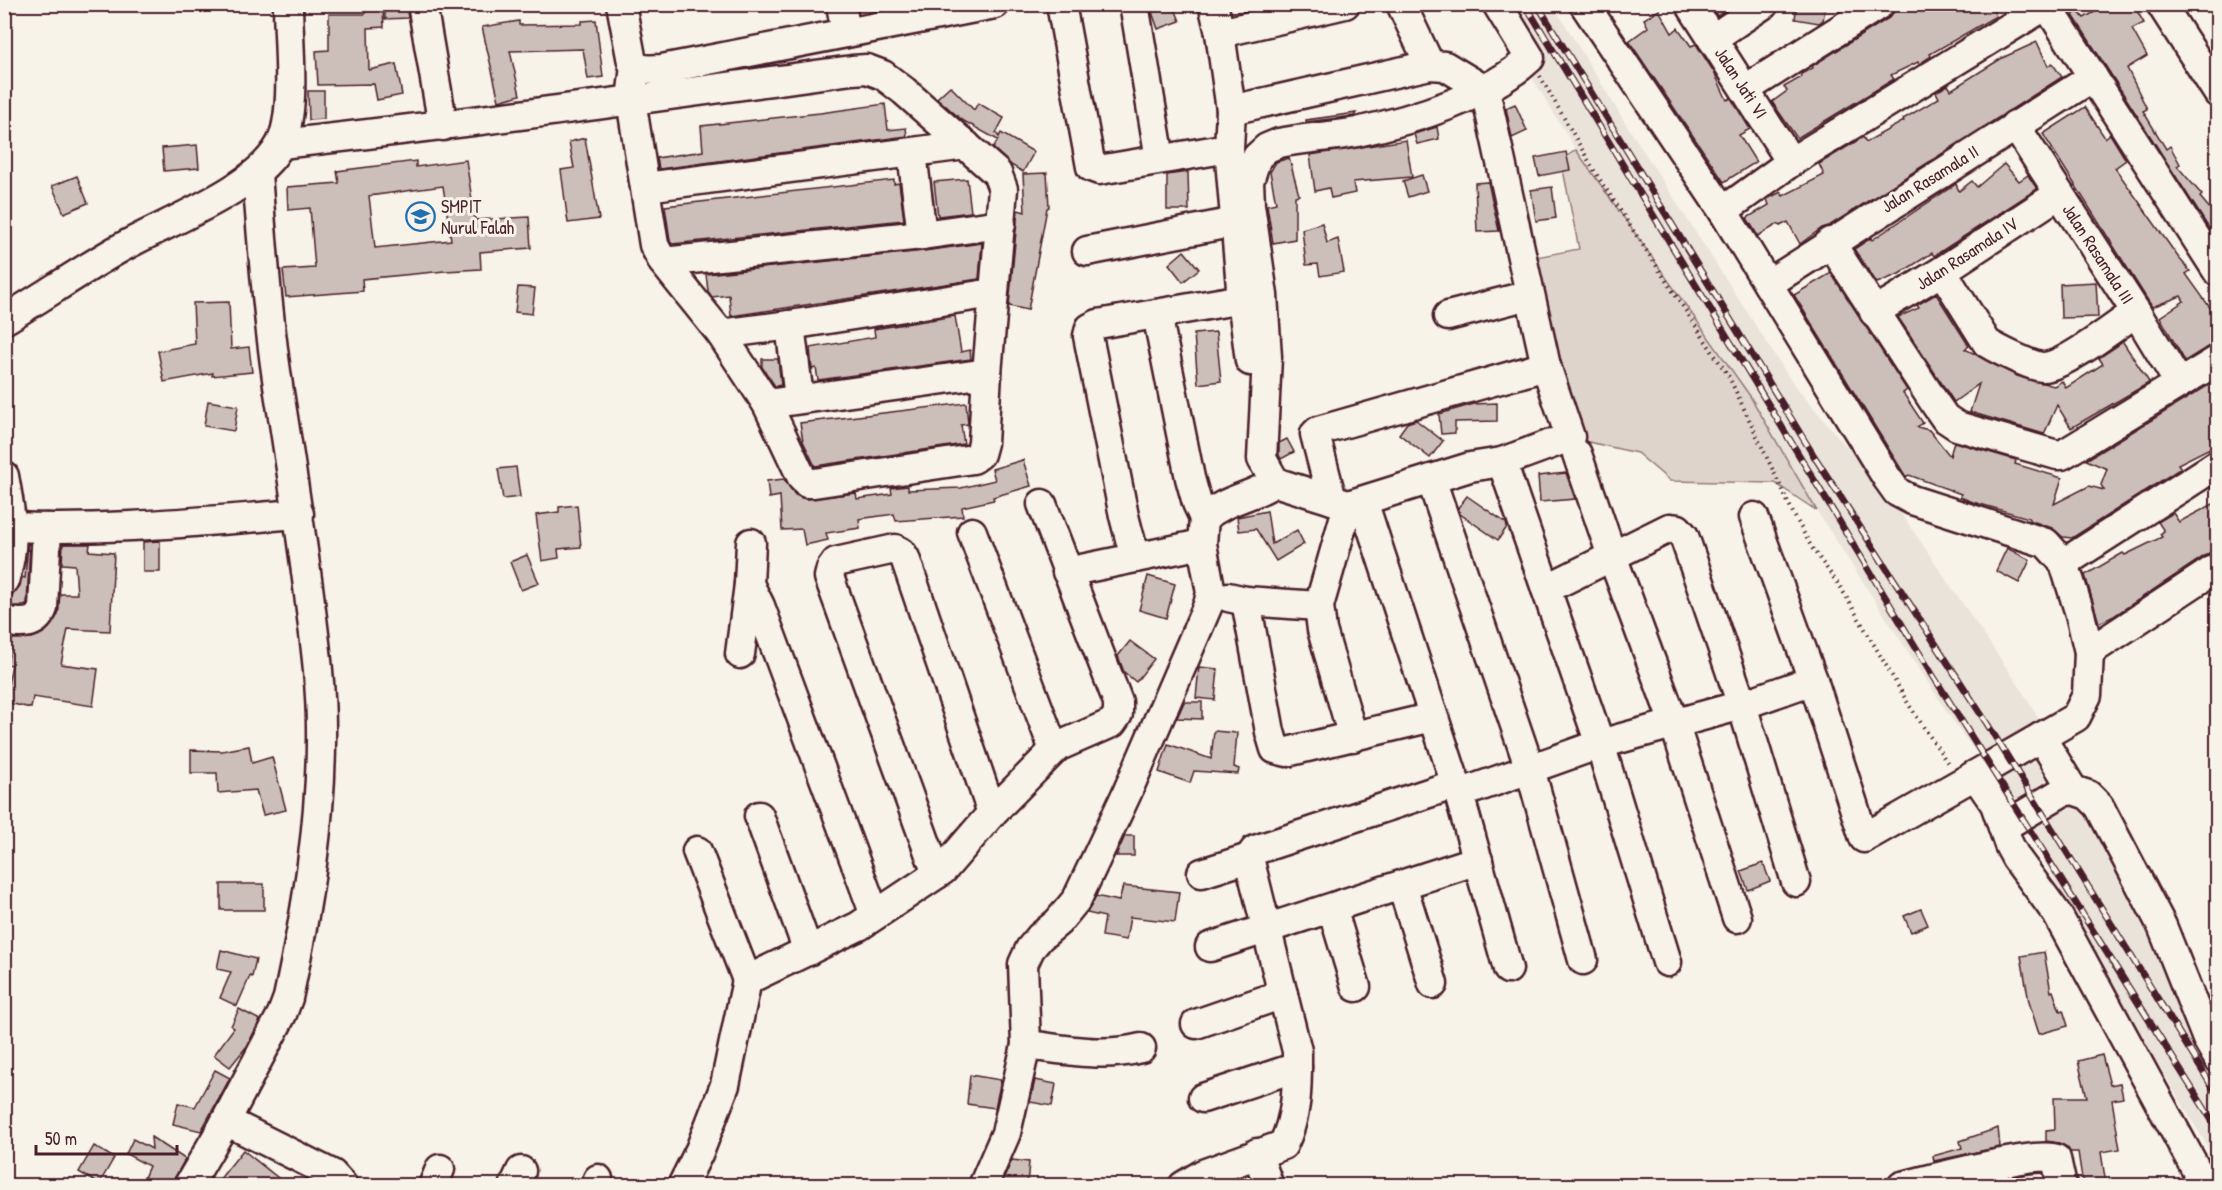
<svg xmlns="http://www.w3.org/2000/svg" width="2222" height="1190" font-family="'Patrick Hand',sans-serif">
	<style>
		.built { fill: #eae3da }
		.green { fill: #ded4cc; stroke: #947a7c; stroke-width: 1.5 }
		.building { fill: #ccbfb9; stroke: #4a1f2b; stroke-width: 1.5; fill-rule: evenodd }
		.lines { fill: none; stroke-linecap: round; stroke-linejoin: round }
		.minor-casing { stroke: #4a1f2b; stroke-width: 33 }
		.path { stroke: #4a1f2b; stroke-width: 4; stroke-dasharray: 1.5 4.5; stroke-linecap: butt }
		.minor { stroke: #f7f3e8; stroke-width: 28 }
		.rail-casing { stroke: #4a1f2b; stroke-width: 7 }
		.rail { stroke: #f7f3e8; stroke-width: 4.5; stroke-dasharray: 14; stroke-linecap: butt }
		.labels { text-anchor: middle; stroke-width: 6; stroke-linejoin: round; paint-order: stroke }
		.street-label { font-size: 18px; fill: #4a1f2b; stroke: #f7f3e8 }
		.poi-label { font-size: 18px; fill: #4a1f2b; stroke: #f7f3e8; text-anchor: start }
	</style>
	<rect width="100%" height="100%" fill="#f7f3e8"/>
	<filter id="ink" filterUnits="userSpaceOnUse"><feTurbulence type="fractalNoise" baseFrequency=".0167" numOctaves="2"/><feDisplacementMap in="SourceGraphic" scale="12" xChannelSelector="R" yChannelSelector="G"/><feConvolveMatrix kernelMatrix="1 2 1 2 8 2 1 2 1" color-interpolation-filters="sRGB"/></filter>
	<g filter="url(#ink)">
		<polygon class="built" points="1488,5 1553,5 1626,124 1794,385 1892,500 2021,689 2086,798 2120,880 2183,1003 2217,1061 2217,1162 2139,1033 2010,800 1951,718 1817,511 1750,396 1576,150"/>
		<polygon class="green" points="1576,150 1750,396 1817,511 1775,483 1670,481 1637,453 1580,440 1531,258 1579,249 1561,160"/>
		<g class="building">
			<polygon points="385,4 406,4 408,18 385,19"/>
			<polygon points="1171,4 1173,4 1180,21 1158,29 1152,12"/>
			<polygon points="1710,4 1734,4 1717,16"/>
			<polygon points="1797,4 1826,4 1823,20 1819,23 1795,19"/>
			<polygon points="1907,4 1990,4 1996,16 1930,54 1931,56 1919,64 1918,62 1891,75 1894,79 1797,138 1772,102 1787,91 1784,87 1802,77 1801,74 1813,68 1812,66 1889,18 1895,10"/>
			<polygon points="2109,4 2133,4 2144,23 2132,29 2147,56 2127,68 2147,109 2143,111 2166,149 2170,146 2180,164 2177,166 2202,195 2200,197 2217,217 2217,241 2073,15 2078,11 2084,18"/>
			<polygon points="383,10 384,27 368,28 369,70 396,64 402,95 377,100 374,84 318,85 316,51 329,50 329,14 365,14 365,11"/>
			<polygon points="1659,10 1672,33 1678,28 1691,46 1696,44 1714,72 1727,100 1731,98 1750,129 1739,135 1756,162 1724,182 1629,41 1648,27 1644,19"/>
			<polygon points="596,20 603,77 588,79 583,49 510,51 520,95 499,101 482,27 519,21 519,25 582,24 582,21"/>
			<polygon points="2037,42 2048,66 2052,63 2062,77 1829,226 1822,228 1800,244 1788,222 1780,226 1778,224 1758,236 1747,218 1769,205 1767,199 1781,192 1783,196 1824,175 1819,164 1863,137 1866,142 1904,121 1903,119 1939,98 1936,92 1948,85 1951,90 2002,58"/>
			<polygon points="950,86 974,110 978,103 1004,118 996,133 999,137 1001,133 1034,152 1023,172 1011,165 993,148 998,140 962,120 937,98"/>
			<polygon points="308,91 324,91 324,119 309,120"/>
			<polygon points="885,104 888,130 906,128 907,136 659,169 657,158 703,151 701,126 820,113"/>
			<polygon points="1515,104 1527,131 1512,138 1506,108"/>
			<polygon points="2085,107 2105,138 2110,134 2126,160 2115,168 2178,257 2190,271 2186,274 2211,309 2217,304 2217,344 2209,346 2185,361 2160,317 2184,301 2181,296 2152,307 2043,134"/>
			<polygon points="1356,113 1354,116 1306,122 1306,120"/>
			<polygon points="1437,127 1439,139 1417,144 1414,134"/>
			<polygon points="585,138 599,219 568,223 561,170 574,168 569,142"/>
			<polygon points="1406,140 1412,177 1353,182 1355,193 1331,198 1329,188 1315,191 1310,155"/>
			<polygon points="197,145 199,168 164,171 162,148"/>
			<polygon points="1566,152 1570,170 1539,176 1535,158"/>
			<polygon points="1289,158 1299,195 1295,196 1295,239 1273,243 1267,205 1276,203 1270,172 1276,162"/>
			<path d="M 466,160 L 475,220 L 529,217 L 531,248 L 480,252 L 481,269 L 445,271 L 362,279 L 363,291 L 286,297 L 283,270 L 315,268 L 310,208 L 288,210 L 287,187 L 339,183 L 337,171 L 416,161 L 416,167 ZM 443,186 L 451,240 L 375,248 L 369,196 Z"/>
			<polygon points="2004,164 2019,181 2028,175 2037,189 1940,252 1934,256 1932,253 1899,274 1877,283 1854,249 1871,238 1872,240 1956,184 1959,191 1972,181 1977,187"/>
			<polygon points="1188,172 1189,210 1167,210 1167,175"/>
			<polygon points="1047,173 1049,207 1047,208 1028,310 1009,306 1018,210 1025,212 1023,174"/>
			<polygon points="1422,175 1427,191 1408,197 1403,181"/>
			<polygon points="77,176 88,203 64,213 52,186"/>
			<polygon points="967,179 971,212 938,216 934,182"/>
			<polygon points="894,180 894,184 899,183 904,220 672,244 670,240 665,206"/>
			<polygon points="1488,182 1499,231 1477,232 1475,183"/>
			<polygon points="1552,187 1556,218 1536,221 1531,190"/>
			<polygon points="1322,223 1327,243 1338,239 1344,272 1320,276 1318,264 1306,265 1302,229"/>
			<polygon points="982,243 979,279 731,316 729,295 712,297 708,291 706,274 924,251"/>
			<polygon points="1184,251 1199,269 1183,282 1169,264"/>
			<polygon points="1831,273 1907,390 1903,393 1923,423 1917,427 1929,430 1950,456 1954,442 2016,460 2015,464 2062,478 2054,504 2089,486 2104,490 2101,485 2107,469 2086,460 2217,380 2217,434 2210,438 2214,446 2178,464 2181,468 2072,538 2063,537 2052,528 2029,520 2029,518 1973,502 1960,497 1961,494 1909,475 1906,477 1794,295"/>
			<polygon points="2096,282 2098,317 2061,318 2060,284"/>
			<polygon points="518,287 535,288 532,314 515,312"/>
			<polygon points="1936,294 1969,346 1965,349 2017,376 2054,386 2062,381 2066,388 2103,364 2099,358 2123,342 2149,382 2152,381 2071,428 2057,405 2044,434 1970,412 1979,384 1954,402 1898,317 1919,308 1917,305"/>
			<polygon points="229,302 231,349 249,347 252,372 212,376 213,373 164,382 158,351 195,344 193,303"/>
			<polygon points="955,316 961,352 970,350 971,359 818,380 816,368 812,369 810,348 875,337 874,329"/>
			<polygon points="1216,332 1221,381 1198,384 1194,334"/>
			<polygon points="762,359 778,359 781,385 775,386 762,367"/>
			<polygon points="208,401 238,406 234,431 204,426"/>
			<polygon points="966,403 968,424 961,425 964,444 815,466 803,441 800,423"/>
			<polygon points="1497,403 1497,421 1455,422 1455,433 1441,434 1439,414 1474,404"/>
			<polygon points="1416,420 1443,441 1430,458 1399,434 1407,423"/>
			<polygon points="1287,439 1294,452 1281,459 1279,455 1279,443"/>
			<polygon points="1023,460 1031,486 993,497 994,500 962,507 963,516 896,521 894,514 859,519 860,528 826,533 828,540 805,545 802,529 782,530 780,496 769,498 767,481 784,479 795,495 806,499 856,493 857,499 892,494 891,488 908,486 908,490 961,488 995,480 992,469"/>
			<polygon points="516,467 520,497 503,499 498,469"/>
			<polygon points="1566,473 1575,499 1540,502 1538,476"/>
			<polygon points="1467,496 1506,523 1507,527 1498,540 1460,514 1458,508"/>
			<polygon points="2217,502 2217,551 2209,553 2114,616 2099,623 2085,575 2123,553 2125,555 2162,537 2160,534 2164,531 2158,522 2173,513 2179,522"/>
			<polygon points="577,505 581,547 558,549 559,558 542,561 536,515 559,512 559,507"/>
			<polygon points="1267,511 1272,544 1297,530 1304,544 1276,561 1256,529 1239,531 1237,517"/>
			<polygon points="160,541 160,572 143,572 143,542"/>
			<polygon points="28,544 30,544 27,604 24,606 9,606 12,595 20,586 22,577 25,578"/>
			<polygon points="63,544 90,544 89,551 114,553 110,631 68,629 61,664 98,669 93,706 33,697 31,708 4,702 12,665 7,664 12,639 32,638 45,632 58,615 60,594 77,594 75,565 62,564"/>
			<polygon points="2007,548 2030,560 2019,583 1996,571"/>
			<polygon points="527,555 539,583 521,590 510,562"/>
			<polygon points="1148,576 1175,584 1166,618 1139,610"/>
			<polygon points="1130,641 1154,659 1136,682 1124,672 1118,656"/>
			<polygon points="1199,667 1218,669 1215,700 1196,698"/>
			<polygon points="1184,702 1202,702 1202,719 1177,718"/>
			<polygon points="1214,731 1237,733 1234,767 1239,769 1238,774 1194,771 1190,783 1159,772 1168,744 1211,759"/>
			<polygon points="249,746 252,763 272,757 286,810 263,815 256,790 218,793 217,773 191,773 191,750 222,751"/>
			<polygon points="1125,836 1134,836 1134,856 1116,856"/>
			<polygon points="1763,863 1770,881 1748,890 1741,871"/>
			<rect x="221" y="884" width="43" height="26"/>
			<polygon points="1123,886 1179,892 1175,922 1130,917 1126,940 1102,936 1105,917 1087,913 1096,896 1119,901"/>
			<polygon points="1921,909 1928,925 1911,932 1904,916"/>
			<polygon points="221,950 256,959 252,977 250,976 237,1006 220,998 231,972 217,969"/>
			<polygon points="2044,952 2051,992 2053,991 2060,1011 2063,1010 2068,1026 2039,1034 2029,1002 2021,956"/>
			<polygon points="239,1009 260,1020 247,1046 230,1067 214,1055 234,1028 231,1026"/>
			<polygon points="2102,1055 2110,1085 2120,1083 2123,1098 2112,1100 2120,1149 2101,1152 2106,1185 2083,1185 2078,1152 2070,1152 2067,1147 2059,1143 2046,1141 2046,1130 2055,1129 2054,1097 2087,1097 2078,1061"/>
			<polygon points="215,1070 230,1078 201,1131 173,1124 178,1103 195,1107"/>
			<polygon points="970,1075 1001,1080 995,1108 967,1104"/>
			<polygon points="1035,1080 1056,1084 1052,1106 1030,1102"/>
			<polygon points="1998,1128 2000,1147 1934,1161 1933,1156 1962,1148 1960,1141"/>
			<polygon points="151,1137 185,1159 171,1185 141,1185 149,1166 126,1154 133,1139 152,1149"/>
			<polygon points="94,1146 114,1158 99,1184 79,1172"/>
			<polygon points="243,1150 287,1185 215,1185"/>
			<polygon points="1012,1160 1029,1162 1027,1185 1001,1185"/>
		</g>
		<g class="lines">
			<defs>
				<g id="minor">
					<polyline points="422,4 443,126"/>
					<path d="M 621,4 L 632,62 C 639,72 651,69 662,69 L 995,4"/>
					<polyline points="841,4 846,33"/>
					<polyline points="1061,4 1091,167 1099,170 1229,148"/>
					<polyline points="1134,4 1160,159"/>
					<polyline points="1213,4 1220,33 1231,110 1229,148 1242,299 1250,361"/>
					<polyline points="1401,4 1430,65"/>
					<polyline points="1584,4 1723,211 1887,478 1897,492 1912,500 2046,543 2064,563 2080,614 2089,652 2087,695 2076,717 1975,775 1995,804 2009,845 2016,858 2057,914 2205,1186"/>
					<polyline points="1690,4 1791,162"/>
					<polyline points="2046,4 2218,272"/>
					<polyline points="2161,4 2218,93"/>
					<polyline points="1220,33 1345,4"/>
					<polyline points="1712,39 1764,4"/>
					<polyline points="1746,89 1880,4"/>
					<polyline points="1231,110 1430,65 1445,66 1485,90 1546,366 1570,437 1502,462 1470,467 1348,505 1275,482"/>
					<polyline points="2015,125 2136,312 2179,383"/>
					<path d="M 281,144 C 472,123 662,96 852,70 L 867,69 L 883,75 L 904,91 L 997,173 L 1003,189 L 987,373 L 983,443 L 980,454 L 973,459 L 814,483 L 807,483 L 802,478 L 767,404 L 721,334 L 663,262 L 654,245 L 631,100 L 635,66"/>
					<polyline points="912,153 922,235"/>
					<polyline points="646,187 966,145"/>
					<polyline points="1723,211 1791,162 2048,4"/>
					<polyline points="1830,242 1936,405 1945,418 1957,426 2057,455 2062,455 2218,360"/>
					<polyline points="1087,251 1235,222"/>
					<polyline points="663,262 922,235 1001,224"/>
					<path d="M 1942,271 L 1987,343 C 1997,349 2032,367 2043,367 C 2064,367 2117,325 2136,312"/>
					<polyline points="1768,284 2093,77"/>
					<polyline points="1874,312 1942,271 2059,194"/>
					<polyline points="1157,314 1190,478 1197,503 1204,518"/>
					<polyline points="1448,316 1529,295"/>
					<path d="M 4,320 C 42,297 79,272 117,250 C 163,223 255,191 280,145 C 297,114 288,41 288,4"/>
					<polyline points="790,325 799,398"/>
					<polyline points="721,334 790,325 993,293"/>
					<polyline points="767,404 987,373"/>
					<polyline points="1577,454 1612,556 1674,723 1737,918"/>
					<polyline points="1502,462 1546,589 1669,528 1678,529 1684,536 1742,705 1796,882"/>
					<path d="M 4,476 C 11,515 17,542 4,581"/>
					<polyline points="1431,479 1530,769 1583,960"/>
					<polyline points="1332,500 1316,438 1315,434 1318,431 1546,366"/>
					<polyline points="1363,501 1459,794 1508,969"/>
					<polyline points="1348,505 1319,606 1322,630 1353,737"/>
					<polyline points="1754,517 1813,680 1864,838 1975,775"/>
					<path d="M 13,527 C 108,531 204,521 299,514"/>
					<polyline points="972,532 1054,750"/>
					<polyline points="1202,544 1135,558 1124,516 1088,336 1090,328 1098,324 1242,299"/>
					<polyline points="2064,563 2218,464"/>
					<polyline points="1067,572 1135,558"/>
					<polyline points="749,584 751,543"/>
					<polyline points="1546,589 1600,744 1667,962"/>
					<polyline points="1228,597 1246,601 1319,606"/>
					<polyline points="1246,601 1270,732 1275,749 1287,752 1433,717"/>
					<path d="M 4,622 C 22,623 36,627 43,608 L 47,528"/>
					<polyline points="2089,652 2218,567"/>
					<polyline points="740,654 749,584 760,606 875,915"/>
					<polyline points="2041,737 2073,790"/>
					<polyline points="1459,794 1600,744 1742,705 1813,680"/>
					<polyline points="759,816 808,951"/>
					<polyline points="2003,827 2062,792 2073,790 2088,795 2099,806 2162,926 2207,1039 2218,1058"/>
					<polyline points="697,851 747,980 859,926 943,870 992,813 1057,747 1112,723 1118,714 1118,702 1042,504"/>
					<polyline points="1202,873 1249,858"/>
					<polyline points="937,874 829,577 831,569 836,562 895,549 901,552 905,558 992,813"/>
					<polyline points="1402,885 1433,984"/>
					<polyline points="1332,908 1356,987"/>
					<polyline points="1210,947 1478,860"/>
					<polyline points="1196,1024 1283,994"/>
					<path d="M 1026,1045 C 1065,1049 1102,1058 1141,1048"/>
					<polyline points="1203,1098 1297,1067"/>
					<polyline points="226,1121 332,1174 343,1186"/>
					<polyline points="1257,1153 1269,1186"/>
					<path d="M 188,1186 L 222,1128 L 282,1014 L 288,998 C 307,909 322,819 321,728 C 321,689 316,649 311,610 C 303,545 293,481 283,417 C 269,336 263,254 257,173"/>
					<polyline points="433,1186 440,1169"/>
					<polyline points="514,1186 521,1171"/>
					<polyline points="595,1186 598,1179"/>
					<polyline points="682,1186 700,1150 725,1085 747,980"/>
					<path d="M 983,1186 L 1006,1133 L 1026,1045 L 1023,964 L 1030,949 L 1040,937 L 1058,922 L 1077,899 L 1126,795 L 1208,605 L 1211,593 L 1202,544 L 1204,518 C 1228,498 1250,498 1275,482 L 1262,459 L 1267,357 L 1263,295 L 1250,205 L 1249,181 L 1257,157 L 1267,148 L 1279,143 C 1304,138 1331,137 1357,132 C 1412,120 1489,97 1530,58 L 1497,4"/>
					<path d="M 1183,1186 L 1203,1174 L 1283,1145 C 1298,1115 1297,1084 1297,1051 L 1249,858 L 1255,850 L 1456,784"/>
					<path d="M 1902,1186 C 1928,1180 2040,1150 2056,1159 L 2062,1186"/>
				</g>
			</defs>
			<use href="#minor" class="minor-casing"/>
			<polyline class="path" points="1540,76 1595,172 1729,377 1794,515 1812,548 1841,588 1909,705 1949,765"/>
			<use href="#minor" class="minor"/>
			<defs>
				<g id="rail">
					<polyline points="1525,4 1932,674 2218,1130"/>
					<polyline points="1537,4 1814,456 1986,722 2218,1096"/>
				</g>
			</defs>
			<use href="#rail" class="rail-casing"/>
			<use href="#rail" class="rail"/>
		</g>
	</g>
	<defs>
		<symbol id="school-ring" viewBox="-11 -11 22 22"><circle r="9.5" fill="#f7f3e8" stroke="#1f6fb2" stroke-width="1.5"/><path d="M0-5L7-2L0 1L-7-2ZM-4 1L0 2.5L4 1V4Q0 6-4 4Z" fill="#1f6fb2"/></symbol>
	</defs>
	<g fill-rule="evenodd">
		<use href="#school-ring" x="404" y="200" width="33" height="33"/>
	</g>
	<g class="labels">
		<g class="street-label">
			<text transform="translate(1741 83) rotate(57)" y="6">Jalan Jati VI</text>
			<text transform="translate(1930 179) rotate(-32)" y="6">Jalan Rasamala II</text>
			<text transform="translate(1967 254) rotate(-33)" y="6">Jalan Rasamala IV</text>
			<text transform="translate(2098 254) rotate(57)" y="6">Jalan Rasamala III</text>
		</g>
		<g class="poi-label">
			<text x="441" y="213">SMPIT<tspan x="441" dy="21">Nurul Falah</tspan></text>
		</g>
	</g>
	<rect width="2222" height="1190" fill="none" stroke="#f7f3e8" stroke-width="24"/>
	<rect x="12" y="12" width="2198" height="1166" fill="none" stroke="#4a1f2b" stroke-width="2" filter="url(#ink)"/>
	<path d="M36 1145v9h141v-9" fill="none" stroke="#4a1f2b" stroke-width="3"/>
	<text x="45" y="1145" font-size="18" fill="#4a1f2b" stroke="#f7f3e8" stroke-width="4.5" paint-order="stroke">50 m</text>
</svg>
